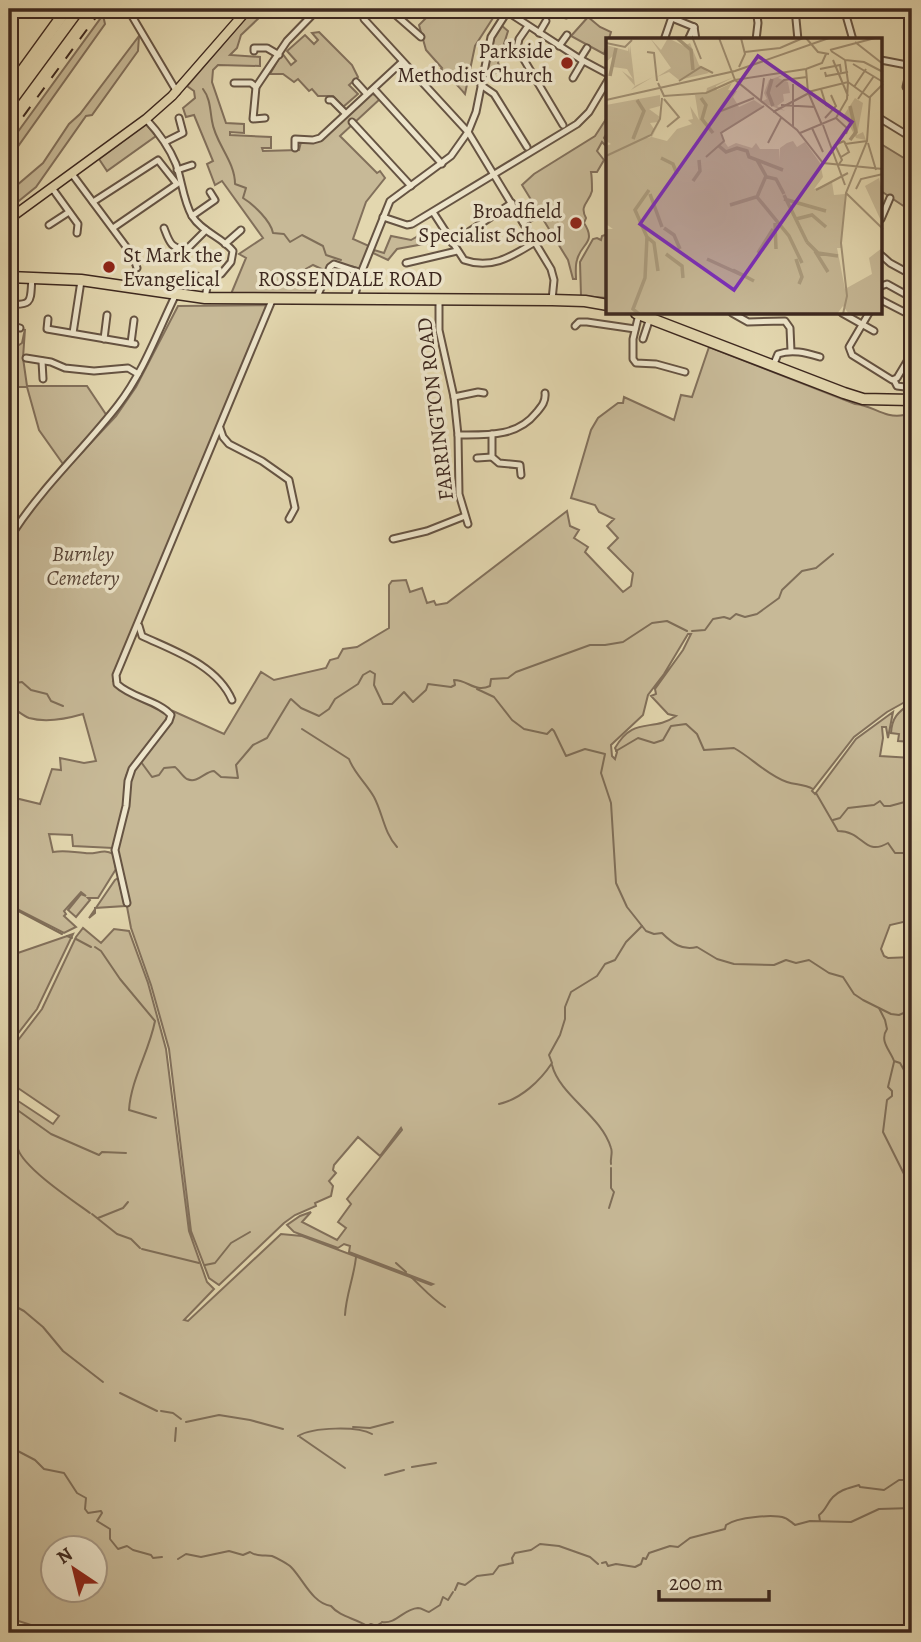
<svg xmlns="http://www.w3.org/2000/svg" width="921" height="1642" font-family="Alegreya,serif">
	<style>
		.green { fill: #c7b997; stroke: #82705b; stroke-width: 2; fill-rule: evenodd }
		.lines { fill: none; stroke-linecap: round; stroke-linejoin: round }
		.stream { stroke: #7f6e58; stroke-width: 2 }
		.minor-casing { stroke: #665443; stroke-width: 9 }
		.major-casing { stroke: #3d281f; stroke-width: 11 }
		.highway-casing { stroke: #3d281f; stroke-width: 13 }
		.minor { stroke: #ede5cb; stroke-width: 5 }
		.major { stroke: #e3d7af; stroke-width: 8 }
		.highway { stroke: #e3d7af; stroke-width: 10 }
		.rail { stroke: #3d281f; stroke-width: 2; stroke-dasharray: 12 12; stroke-linecap: butt }
		.poi-dot { fill: #8f2418; stroke: #ede5cb; stroke-width: 2.5 }
		.labels { text-anchor: middle; stroke-width: 7; stroke-linejoin: round; paint-order: stroke }
		.poi-label { font-size: 21px; fill: #3d281f; stroke: #ede5cb; text-anchor: end }
		.street-label { font-size: 21px; fill: #3d281f; stroke: #ede5cb }
		.park-label { font-size: 21px; font-style: italic; fill: #594537; stroke: #ede5cb }
		.inset-river { fill: none; stroke: #ab9c7e; stroke-width: 3.5 }
		.inset-road { fill: none; stroke: #a19175; stroke-width: 2 }
		.view { fill: #7b2cbf; fill-opacity: 0.15; stroke: #7b2cbf; stroke-width: 3.5 }
		.inset-edge { fill: none; stroke: #3d281f; stroke-width: 3.5 }
	</style>
	<rect width="100%" height="100%" fill="#e3d7af"/>
	<filter id="stains"><feTurbulence type="fractalNoise" baseFrequency=".00286" numOctaves="4"/><feColorMatrix values="0 0 0 0 .2 0 0 0 0 .09 0 0 0 0 .02 0 0 0 .5 -.17"/></filter>
	<radialGradient id="worn" r=".72"><stop offset=".6" stop-color="#630" stop-opacity="0"/><stop offset="1" stop-color="#630" stop-opacity=".3"/></radialGradient>
	<g class="green">
		<polygon points="253,9 261,16 241,35 237,48 230,55 260,57 260,66 218,65 213,70 212,82 226,123 244,124 244,133 230,132 230,135 271,137 271,148 262,148 263,151 299,150 301,142 315,142 371,93 381,98 340,136 377,173 380,171 385,178 366,202 353,239 369,246 361,269 358,270 358,268 351,266 349,268 333,262 328,272 313,265 306,269 303,276 306,283 317,288 317,293 231,294 246,258 239,254 263,238 222,181 215,185 207,164 213,161 194,115 186,117 183,108 195,98 194,91 187,86"/>
		<path d="M 435,9 L 481,9 L 493,18 L 475,46 L 465,94 C 456,83 450,79 441,69 L 442,68 L 426,50 L 419,25 Z"/>
		<polygon points="103,15 105,24 9,159 9,144"/>
		<polygon points="588,17 600,27 611,32 604,54 571,36"/>
		<polygon points="501,25 508,31 498,63 503,70 484,78 494,38"/>
		<polygon points="319,32 352,65 358,77 349,85 358,94 343,107 333,96 318,96 312,89 309,91 298,79 294,82 283,74 270,74 282,53 291,65 296,61 287,51 305,35 314,44 318,40 312,33"/>
		<polygon points="139,36 138,51 92,115 86,116 36,187 9,209 9,192 43,163 69,124 80,114"/>
		<path d="M 608,116 L 608,131 L 604,138 L 608,143 L 608,148 L 602,142 L 597,151 L 604,160 L 597,172 L 591,172 C 592,177 592,186 592,191 C 589,203 579,205 586,218 L 584,223 C 597,243 581,243 577,260 C 575,266 576,273 576,279 L 573,279 L 568,260 L 522,185 L 534,174 L 595,136 Z"/>
		<polygon points="146,124 156,136 107,171 99,159"/>
		<polygon points="881,144 912,163 911,211 881,191"/>
		<polygon points="427,231 432,241 429,243 397,249 388,260 373,253 374,250 384,253 391,236 411,240"/>
		<polygon points="608,234 608,298 581,296 580,262 593,239 597,238 601,240 602,236"/>
		<path d="M 271,305 L 113,681 L 130,696 L 165,711 L 168,717 L 131,766 L 126,776 L 124,804 L 113,848 L 73,846 L 72,835 L 49,834 L 53,852 C 65,850 71,852 85,853 C 96,855 103,848 113,854 L 116,869 L 98,898 L 88,898 L 90,900 L 76,917 L 68,910 L 81,894 L 86,896 L 81,892 L 64,911 L 66,914 L 64,916 L 76,927 L 64,933 L 9,905 L 9,806 L 15,798 L 40,804 L 52,769 L 61,770 L 60,758 L 84,763 L 96,761 L 83,714 C 66,719 47,723 29,718 C 23,716 16,709 9,706 L 9,544 L 39,498 L 116,416 L 136,387 L 178,306 Z"/>
		<polygon points="25,329 23,358 27,386 87,386 107,416 63,464 39,430 27,387 9,387 9,343 19,345 22,343"/>
		<path d="M 709,347 L 855,404 C 873,405 884,419 904,415 L 906,430 L 912,435 L 912,698 L 887,712 L 854,737 L 812,791 L 815,794 L 856,739 L 893,712 L 888,738 L 886,727 L 882,727 L 883,738 L 880,756 L 912,758 L 912,755 L 912,920 L 890,925 L 881,949 L 884,956 L 888,958 L 912,957 L 912,1633 L 56,1633 L 9,1618 L 9,1095 L 53,1124 L 59,1116 L 15,1086 L 17,1082 L 9,1075 L 9,1052 L 42,1009 L 76,937 L 83,928 L 101,943 L 114,929 L 129,931 L 148,983 L 166,1049 L 189,1231 L 207,1282 L 214,1289 L 184,1320 L 188,1321 L 281,1234 L 302,1236 L 431,1285 L 433,1284 L 349,1252 L 350,1246 L 344,1244 L 338,1248 L 294,1232 L 287,1225 L 300,1216 L 311,1212 L 302,1222 L 337,1240 L 346,1228 L 338,1222 L 351,1204 L 347,1199 L 402,1130 L 401,1128 L 380,1156 L 358,1137 L 334,1165 L 333,1170 L 336,1173 L 329,1181 L 333,1186 L 331,1196 L 315,1203 L 316,1206 L 295,1215 L 284,1223 L 219,1285 L 209,1278 L 191,1231 L 169,1049 L 151,985 L 131,928 L 118,859 C 117,840 125,789 133,772 C 143,753 159,735 172,718 L 173,711 L 224,734 L 261,672 L 274,680 L 326,668 L 330,660 L 338,658 L 343,649 L 357,647 L 389,628 L 389,585 L 392,581 L 406,580 L 410,592 L 422,588 L 427,603 L 434,601 L 436,605 L 447,603 L 567,511 L 570,526 L 579,530 L 574,538 L 588,547 L 585,552 L 623,592 L 631,586 L 633,573 L 608,548 L 618,538 L 607,526 L 614,519 L 599,512 L 595,505 L 571,498 L 591,430 L 598,418 L 618,403 L 623,403 L 624,397 L 674,420 L 681,395 L 692,397 ZM 688,634 L 691,634 L 683,650 L 655,689 L 656,694 L 651,696 L 668,714 L 676,716 C 652,733 634,715 615,748 L 617,752 L 615,759 L 612,756 L 611,745 L 643,715 L 648,695 L 664,674 ZM 52,1548 L 94,1548 L 94,1590 L 52,1590 Z"/>
		<path d="M 912,702 L 912,742 L 898,741 L 899,734 L 891,733 C 892,716 899,712 912,702 Z"/>
		<polygon points="118,878 125,906 95,908 95,913 89,918 115,880"/>
		<polygon points="73,934 37,1009 9,1045 9,956"/>
	</g>
	<g class="lines">
		<g class="stream">
			<path d="M 203,89 C 210,98 210,109 212,121 C 215,143 235,161 235,184 L 246,188 L 243,198 C 253,204 271,221 273,233 L 284,234 L 290,242 L 302,235 L 323,246 L 326,255 L 341,260"/>
			<polyline points="692,631 705,630 713,619 724,617 730,619 736,614 745,617 757,614 779,598 782,590 802,571 816,568 833,554"/>
			<polyline points="9,684 22,682 31,690 47,694 51,701 63,706"/>
			<path d="M 477,689 L 494,697 L 512,720 L 524,729 L 547,734 L 552,729 L 554,731 L 566,756 L 585,749 L 605,754 L 601,773 L 611,803 L 616,883 L 627,907 L 646,931 L 654,934 L 662,933 C 672,943 682,951 697,947 L 717,959 L 734,964 L 774,965 L 786,960 L 796,963 L 809,960 L 829,973 L 843,977 L 854,994 L 863,1000 L 891,1014 L 899,1015 L 906,1012 L 912,1015"/>
			<path d="M 302,729 L 349,759 C 354,773 366,783 374,797 C 383,814 384,833 397,847"/>
			<path d="M 616,751 L 638,738 L 654,743 L 663,740 L 671,726 L 686,724 L 697,734 L 704,750 L 734,748 C 752,758 767,775 787,782 C 796,785 804,784 813,789"/>
			<path d="M 141,762 L 152,777 L 159,775 L 164,768 L 175,767 C 179,770 183,777 187,779 C 198,784 205,771 214,771 L 221,777 L 238,778 L 236,765 L 253,745 L 267,738 L 290,700 L 291,699 L 301,708 L 319,716 L 329,709 L 335,699 L 358,684 L 363,675 L 370,671 L 375,674 L 374,685 L 383,704 L 392,704 L 404,692 L 413,702 L 426,690 L 428,684 L 451,687 L 455,685 L 454,680 C 468,680 475,693 490,686 L 491,679 L 508,678 L 516,672 L 590,645 L 605,645 L 623,642 L 652,623 L 667,621 L 687,631"/>
			<path d="M 816,793 L 838,831 C 864,831 864,857 888,843 L 895,853 L 912,853"/>
			<polyline points="833,820 840,818 848,808 874,805 880,801 884,806 890,806 912,800"/>
			<polyline points="9,906 62,934"/>
			<polyline points="67,936 72,938"/>
			<polyline points="76,939 91,947"/>
			<path d="M 95,947 L 101,951 L 120,979 L 155,1021 C 149,1052 131,1079 129,1110 L 156,1118"/>
			<path d="M 879,1008 L 885,1020 L 887,1029 C 879,1041 890,1050 894,1061 L 900,1063 L 912,1084"/>
			<polyline points="894,1062 888,1087 892,1091 892,1096 887,1100 883,1132 904,1174 908,1205 912,1209"/>
			<path d="M 552,1065 C 560,1096 601,1115 611,1148 C 613,1153 610,1159 611,1164"/>
			<polyline points="9,1104 51,1134 99,1155 102,1152 126,1153"/>
			<path d="M 499,1104 C 521,1099 540,1081 552,1063 L 549,1055 L 560,1035 L 565,1019 L 565,1007 L 571,992 L 597,976 L 605,964 L 615,960 L 626,942 L 642,926"/>
			<polyline points="9,1143 16,1147"/>
			<path d="M 18,1149 C 24,1168 72,1200 90,1213"/>
			<polyline points="609,1208 614,1192 611,1188 611,1168"/>
			<polyline points="92,1214 117,1234 131,1239 140,1248"/>
			<polyline points="98,1218 123,1208 128,1202"/>
			<polyline points="142,1249 199,1263"/>
			<polyline points="396,1263 406,1272"/>
			<polyline points="205,1265 215,1263 231,1243 250,1232"/>
			<path d="M 411,1277 C 423,1288 431,1298 445,1307"/>
			<polyline points="909,1293 912,1269"/>
			<polyline points="909,1297 908,1316 912,1335"/>
			<polyline points="9,1303 24,1311 43,1327 63,1351 103,1382"/>
			<path d="M 345,1315 C 346,1295 354,1277 356,1257"/>
			<polyline points="120,1393 157,1411"/>
			<polyline points="161,1411 173,1413 181,1419"/>
			<polyline points="186,1422 219,1415 250,1420 283,1429"/>
			<polyline points="353,1427 370,1428 393,1422"/>
			<path d="M 298,1436 C 313,1427 358,1426 372,1434"/>
			<polyline points="300,1437 345,1468"/>
			<polyline points="9,1440 14,1449 35,1460 44,1469 64,1473 77,1493 86,1498 85,1509 88,1513 101,1511 102,1513 97,1521 110,1529 110,1539 118,1549 127,1546 133,1550 151,1555 153,1558 162,1557"/>
			<polyline points="175,1441 176,1428"/>
			<polyline points="412,1467 436,1463"/>
			<polyline points="385,1475 404,1470"/>
			<path d="M 820,1521 L 819,1515 C 826,1510 827,1503 833,1497 C 841,1489 850,1488 859,1485 L 860,1487 L 884,1490 L 899,1480 L 912,1480"/>
			<path d="M 178,1559 L 186,1554 L 201,1557 L 229,1551 L 243,1555 L 250,1552 C 259,1558 263,1554 272,1556 C 277,1558 288,1564 291,1567 C 303,1579 312,1603 331,1606 C 340,1617 355,1618 367,1626 L 371,1624 L 376,1626 L 381,1623"/>
			<path d="M 602,1563 L 606,1562 L 608,1566 L 616,1564 L 635,1567 L 641,1564 L 643,1558 L 646,1559 L 649,1553 L 670,1546 L 678,1547 L 690,1538 L 725,1529 L 726,1525 C 737,1517 774,1514 785,1518 C 786,1518 794,1524 795,1525 L 810,1521 L 851,1522 L 879,1509 L 912,1508"/>
			<polyline points="455,1590 458,1583 465,1585 477,1576 493,1574 499,1566 513,1563 512,1558 515,1553 531,1550 540,1544 559,1546 590,1557 598,1564"/>
			<path d="M 382,1622 C 397,1624 403,1609 418,1608 C 422,1608 425,1611 429,1612 L 440,1605 L 443,1597 L 448,1600 L 453,1592"/>
		</g>
		<defs>
			<g id="minor">
				<polyline points="355,9 358,12"/>
				<polyline points="389,9 421,37"/>
				<polyline points="503,9 580,59 608,74"/>
				<polyline points="553,9 566,15 574,9"/>
				<polyline points="665,9 674,11 695,9"/>
				<polyline points="795,9 798,40"/>
				<polyline points="841,9 845,12 853,40"/>
				<polyline points="129,11 177,92"/>
				<polyline points="9,12 13,10"/>
				<polyline points="796,13 825,9"/>
				<polyline points="672,18 694,27"/>
				<polyline points="364,19 468,132 551,269 554,280 552,300"/>
				<polyline points="528,26 519,39 517,48 563,125"/>
				<polyline points="694,27 696,40"/>
				<polyline points="539,33 546,21"/>
				<polyline points="664,40 674,11"/>
				<polyline points="688,40 694,27"/>
				<polyline points="756,40 758,23 756,9"/>
				<polyline points="559,46 567,35"/>
				<polyline points="254,51 254,48 267,48 279,55"/>
				<polyline points="580,59 587,48"/>
				<polyline points="881,60 912,66"/>
				<polyline points="573,78 583,61"/>
				<polyline points="356,82 366,93"/>
				<polyline points="234,83 251,83 256,87"/>
				<polyline points="481,85 494,94 527,147"/>
				<polyline points="906,87 911,65"/>
				<polyline points="374,89 442,164"/>
				<polyline points="329,100 332,100 345,113"/>
				<polyline points="265,118 253,119 256,87 287,41 318,9"/>
				<path d="M 146,119 C 159,133 169,147 176,164 C 182,181 183,200 192,216 C 202,232 222,237 233,251 L 231,262 L 221,274"/>
				<polyline points="881,119 912,138"/>
				<polyline points="352,122 411,186"/>
				<polyline points="165,142 183,133 179,118"/>
				<polyline points="295,148 295,139 313,140 320,138 402,62"/>
				<polyline points="177,170 192,165"/>
				<polyline points="72,174 133,256 137,268"/>
				<polyline points="52,188 78,224 77,233"/>
				<polyline points="93,202 158,160 177,184 113,228"/>
				<path d="M 433,212 L 464,260 C 492,270 512,256 535,242"/>
				<polyline points="192,216 215,200 210,192"/>
				<polyline points="383,217 407,225 412,224 577,124 589,112 608,80"/>
				<polyline points="881,219 890,198"/>
				<polyline points="523,222 537,214"/>
				<polyline points="49,225 69,212"/>
				<path d="M 164,228 C 169,241 171,250 187,249 L 206,230"/>
				<polyline points="452,243 512,203"/>
				<polyline points="225,244 241,230"/>
				<polyline points="881,255 890,263 912,275"/>
				<polyline points="9,258 10,260"/>
				<polyline points="406,263 457,251"/>
				<polyline points="197,276 198,283 207,287 205,298"/>
				<polyline points="881,286 887,284 905,294"/>
				<polyline points="317,297 330,267 334,264 361,273"/>
				<polyline points="354,298 361,273 390,201 451,156 468,132 476,112 491,37 507,12"/>
				<polyline points="439,299 439,330 454,397 458,435 459,494 468,524"/>
				<polyline points="881,300 912,316"/>
				<path d="M 9,304 C 34,306 30,300 32,278"/>
				<polyline points="732,313 748,322 785,321 790,328 791,351"/>
				<polyline points="842,313 874,331"/>
				<polyline points="869,313 849,347 852,355 892,380 897,378 912,353"/>
				<polyline points="639,314 633,339 633,359 636,363 656,364 685,372"/>
				<polyline points="48,319 47,329 135,344"/>
				<polyline points="9,325 20,328"/>
				<polyline points="575,326 579,322 587,322 635,329"/>
				<polyline points="73,333 81,281"/>
				<polyline points="104,339 107,315"/>
				<polyline points="643,339 650,318"/>
				<polyline points="131,343 134,320"/>
				<polyline points="26,358 51,362 65,368 94,371 128,368 138,374"/>
				<polyline points="42,361 43,379"/>
				<path d="M 773,366 L 778,354 C 793,349 806,353 820,357"/>
				<polyline points="894,380 897,386 905,387 912,383"/>
				<polyline points="454,397 478,392 484,393"/>
				<polyline points="220,428 223,437 229,444 262,461 289,480 295,508 289,519"/>
				<polyline points="492,434 492,457 499,463 520,465 521,475"/>
				<path d="M 458,435 C 487,435 517,437 536,413 C 541,407 546,402 545,393"/>
				<polyline points="912,437 912,438"/>
				<polyline points="477,458 492,457"/>
				<path d="M 14,531 C 45,484 84,449 118,405 C 143,373 158,331 176,294"/>
				<polyline points="393,539 427,531 465,516"/>
				<path d="M 139,626 L 142,636 C 174,651 217,665 232,700"/>
				<path d="M 127,903 L 115,850 L 126,806 L 128,781 L 132,769 L 169,721 L 171,715 C 159,701 132,698 117,684 L 116,675 L 273,298"/>
			</g>
			<polyline id="major" points="9,219 146,119 172,96 248,9"/>
			<g id="highway">
				<polyline points="9,89 67,9"/>
				<polyline points="9,104 79,9"/>
				<polyline points="9,277 81,280 205,298 552,300 585,301 608,305"/>
				<polyline points="636,313 844,393 863,399 912,400"/>
			</g>
		</defs>
		<use href="#minor" class="minor-casing"/>
		<use href="#major" class="major-casing"/>
		<use href="#highway" class="highway-casing"/>
		<use href="#minor" class="minor"/>
		<use href="#major" class="major"/>
		<use href="#highway" class="highway"/>
		<polyline class="rail" points="9,136 102,9"/>
	</g>
	<g class="poi-dot">
		<circle cx="567" cy="63" r="7"/>
		<circle cx="576" cy="223" r="7"/>
		<circle cx="109" cy="267" r="7"/>
	</g>
	<g class="labels">
		<g class="poi-label">
			<text x="553" y="58">Parkside<tspan x="553" dy="24">Methodist Church</tspan></text>
			<text x="562" y="218">Broadfield<tspan x="562" dy="24">Specialist School</tspan></text>
			<text x="123" y="262" text-anchor="start">St Mark the<tspan x="123" dy="24">Evangelical</tspan></text>
		</g>
		<g class="street-label">
			<text x="350" y="286">ROSSENDALE ROAD</text>
			<text transform="translate(435 409) rotate(-97)" y="7">FARRINGTON ROAD</text>
		</g>
		<g class="park-label">
			<text x="83" y="561">Burnley<tspan x="83" dy="24">Cemetery</tspan></text>
		</g>
	</g>
	<g transform="translate(606 38)">
		<rect width="276" height="276" fill="#e3d7af"/>
		<path d="M 44,0 L 55,12 L 62,0 L 78,8 L 84,5 L 93,27 L 103,35 L 73,42 L 63,34 L 51,39 L 65,30 ZM 24,6 L 29,48 L 47,39 L 25,52 L 29,48 L 16,33 L 27,41 L 21,31 L 7,29 L 7,18 L 0,24 L 0,7 L 22,13 L 23,8 L 24,16 ZM 177,37 L 172,40 L 182,44 L 184,55 L 177,56 L 178,63 L 171,68 L 179,73 L 154,64 L 161,61 L 158,55 L 163,42 ZM 128,39 L 110,48 L 111,52 L 126,45 L 122,52 L 131,53 L 127,59 L 133,69 L 148,62 L 157,68 L 114,95 L 118,103 L 122,109 L 130,105 L 146,110 L 150,105 L 154,111 L 173,111 L 173,123 L 174,110 L 181,105 L 187,103 L 191,109 L 199,104 L 214,125 L 217,139 L 208,151 L 226,144 L 228,157 L 239,156 L 235,210 L 231,210 L 239,251 L 266,236 L 263,220 L 276,210 L 276,276 L 243,276 L 237,268 L 231,276 L 0,276 L 0,191 L 7,191 L 0,186 L 0,108 L 5,106 L 0,103 L 0,67 L 54,57 L 54,68 L 43,71 L 54,79 L 52,84 L 44,85 L 48,91 L 41,100 L 45,99 L 54,83 L 46,99 L 61,103 L 71,91 L 86,86 L 82,82 L 87,81 L 84,68 L 93,82 L 89,57 L 100,56 L 101,50 ZM 249,60 L 257,65 L 251,97 L 257,94 L 260,102 L 250,100 L 238,77 ZM 273,140 L 276,152 L 276,185 L 259,148 Z" fill="#c7b997"/>
		<path class="inset-river" d="M 71,0 L 85,12 L 87,32M 4,38 L 10,10M 166,41 L 162,55 L 167,68M 95,60 L 100,67 L 96,81 L 107,95M 244,68 L 250,94 L 244,102M 27,101 L 38,73 L 31,62M 113,108 L 120,114 L 131,110 L 141,113 L 143,119 L 177,132M 55,120 L 67,126 L 71,136M 151,122 L 160,138 L 151,159 L 183,198 L 196,225M 161,139 L 170,141 L 178,156M 87,143 L 94,133 L 93,122M 44,156 L 56,189M 178,157 L 201,204M 178,161 L 220,173M 124,167 L 150,159M 190,181 L 206,177 L 220,189M 169,185 L 170,211M 58,190 L 68,197 L 74,211M 41,199 L 48,205 L 52,233M 201,204 L 212,215 L 232,218M 209,213 L 222,234M 152,215 L 167,191M 60,216 L 76,228 L 77,240M 101,221 L 138,238M 190,221 L 196,239 L 193,246M 127,232 L 148,243M 33,276 L 27,271 L 39,240 L 41,199 L 29,172 L 43,152"/>
		<path class="inset-road" d="M 113,0 L 129,42 L 200,31 L 216,25 L 220,16M 200,0 L 212,14 L 223,16M 87,1 L 95,21M 249,4 L 277,26M 0,5 L 19,9 L 26,2M 224,12 L 269,0M 225,13 L 239,22 L 242,44 L 264,60M 41,14 L 48,15 L 51,43M 139,14 L 174,10 L 197,0M 227,22 L 242,58M 239,22 L 258,24 L 277,34M 247,26 L 277,44M 133,29 L 139,16 L 135,0M 200,31 L 202,54 L 216,87M 214,31 L 234,27 L 235,34M 219,34 L 220,38 L 242,34M 73,43 L 95,29 L 107,35M 52,45 L 58,58 L 100,55 L 129,42 L 191,92 L 217,125 L 277,131M 170,49 L 178,42 L 201,39M 248,49 L 260,31M 215,51 L 220,67 L 233,74M 58,61 L 73,79 L 61,89M 252,61 L 268,38M 0,62 L 129,33 L 223,0M 155,62 L 158,40M 175,67 L 209,69M 115,73 L 148,60M 167,74 L 203,55M 219,80 L 230,68 L 225,57M 230,80 L 242,91 L 240,96M 217,87 L 239,147M 187,88 L 187,46M 206,90 L 217,114M 194,95 L 230,80 L 241,61 L 242,44 L 202,54M 162,105 L 175,80M 262,105 L 270,132M 239,106 L 261,103M 0,118 L 45,97 L 54,81 L 56,60M 100,119 L 118,103 L 115,95 L 158,68M 235,119 L 243,114 L 238,103M 233,126 L 236,122 L 229,107 L 238,103M 250,151 L 255,141 L 277,136M 210,152 L 242,135M 240,155 L 277,191M 237,276 L 241,258 L 235,205 L 240,155 L 261,103 L 264,59 L 277,46"/>
		<path class="view" d="M 152,18 L 246,84 L 128,252 L 34,186 Z"/>
		<rect width="276" height="276" class="inset-edge"/>
	</g>
	<rect width="921" height="1642" fill="none" stroke="#e3d7af" stroke-width="35"/>
	<rect x="10" y="10" width="900" height="1621" fill="none" stroke="#3d281f" stroke-width="3.5"/>
	<rect x="18" y="18" width="886" height="1607" fill="none" stroke="#3d281f" stroke-width="2"/>
	<g transform="translate(74 1569) rotate(325)"><circle r="33" fill="#ede5cb" stroke="#a79986" stroke-width="2"/>
	<path d="M0-5L12 26L0 18L-12 26Z" fill="#8f2418"/>
	<text y="-10" font-size="19" font-weight="bold" text-anchor="middle" fill="#3d281f">N</text>
	</g>
	<path d="M659 1590v10h110v-10" fill="none" stroke="#3d281f" stroke-width="3.5"/>
	<text x="669" y="1590" font-size="21" fill="#3d281f" stroke="#ede5cb" stroke-width="5" paint-order="stroke">200 m</text>
	<rect width="100%" height="100%" filter="url(#stains)"/>
	<rect width="100%" height="100%" fill="url(#worn)"/>
</svg>
